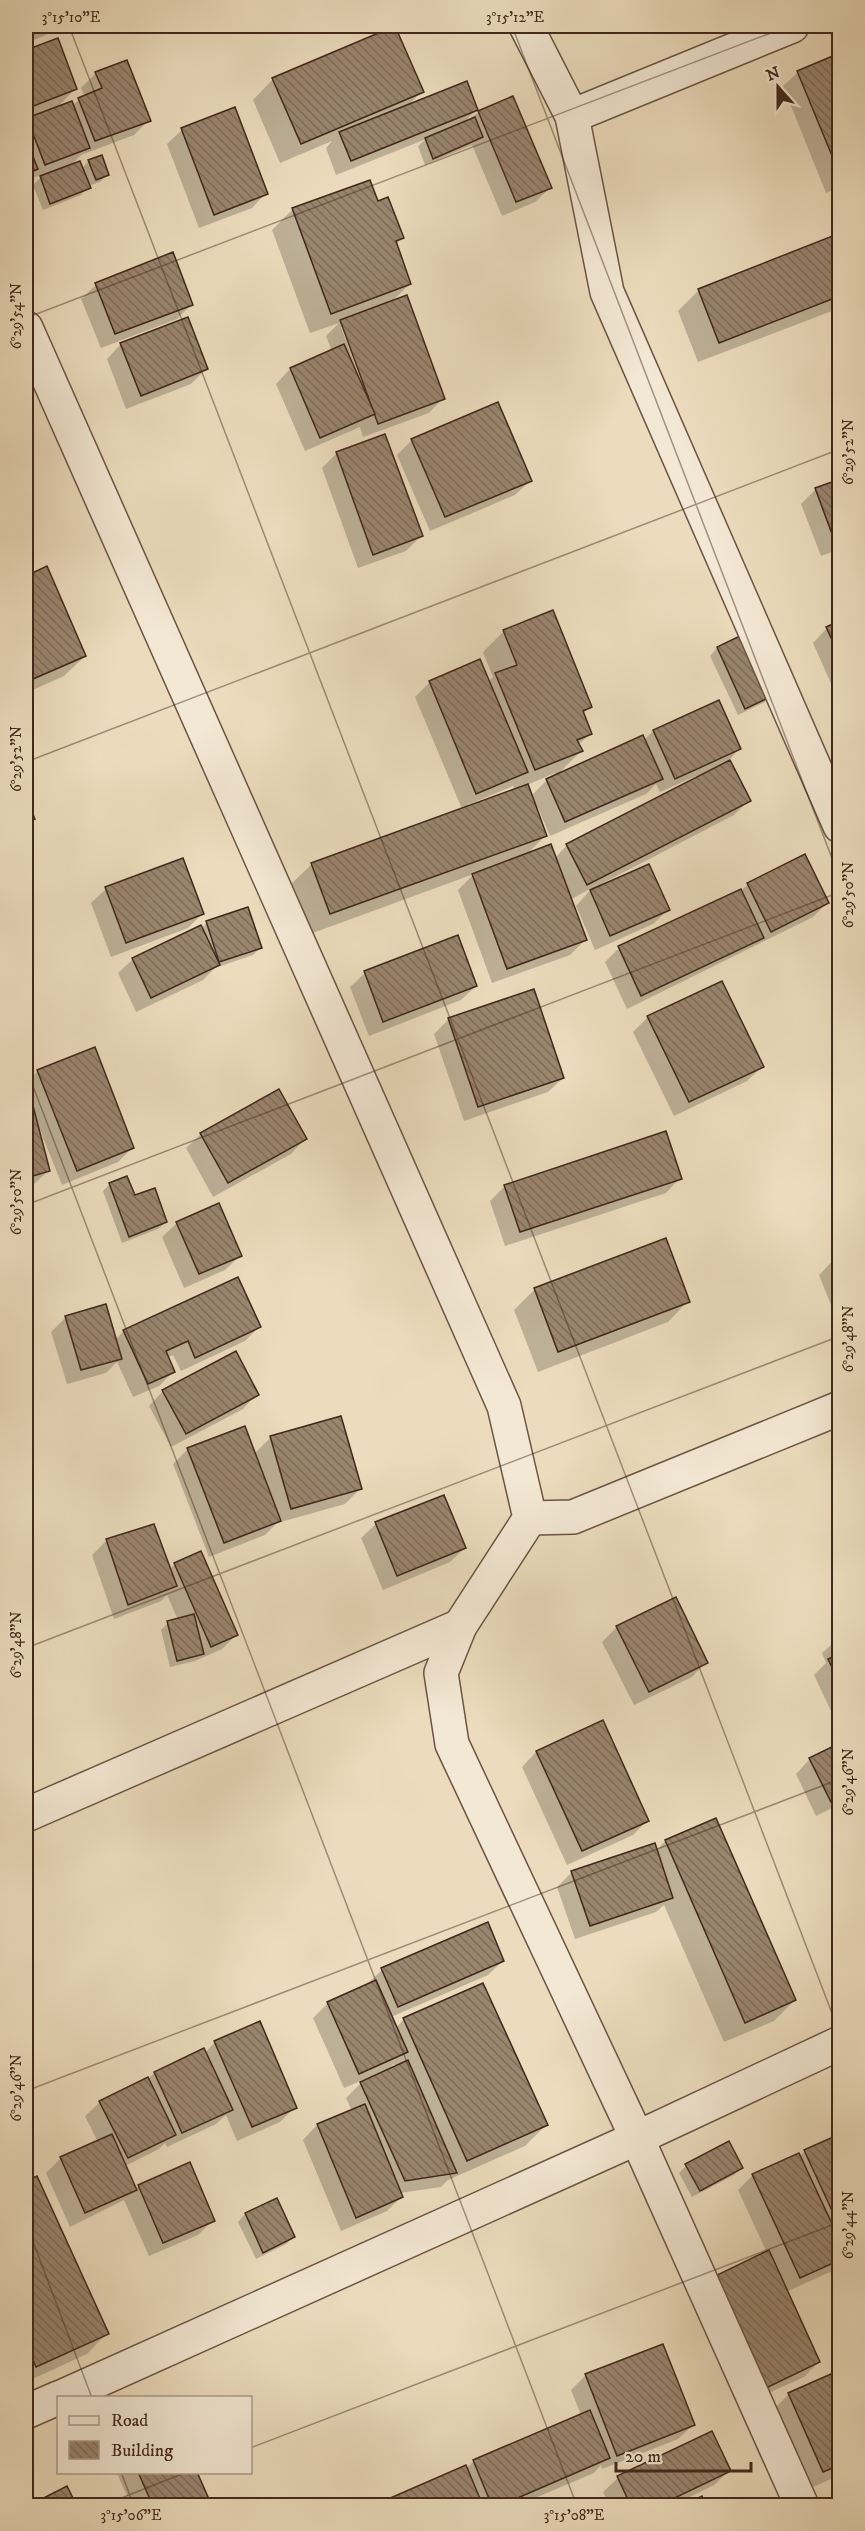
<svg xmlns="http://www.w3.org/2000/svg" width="865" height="2531" font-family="'IM FELL DW Pica',serif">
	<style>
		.shadow { fill: #0003; fill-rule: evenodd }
		.building { fill: url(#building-back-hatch); stroke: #41271b; stroke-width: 1.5 }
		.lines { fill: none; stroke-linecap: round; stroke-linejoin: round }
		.minor-casing { stroke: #6c5444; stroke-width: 36 }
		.minor { stroke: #f3e8d4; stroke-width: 33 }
		.ticks { fill: none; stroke: #41271b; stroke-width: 1.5; stroke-opacity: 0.45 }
		.neatline { fill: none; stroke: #41271b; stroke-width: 2 }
		.ticks-label { font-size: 15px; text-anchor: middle; fill: #41271b }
	</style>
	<defs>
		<pattern id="building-back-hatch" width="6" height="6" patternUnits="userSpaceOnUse" patternTransform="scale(1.5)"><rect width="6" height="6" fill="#9a856f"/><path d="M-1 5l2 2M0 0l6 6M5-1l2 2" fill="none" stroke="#7f6d5a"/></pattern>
	</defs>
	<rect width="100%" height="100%" fill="#ecdcbd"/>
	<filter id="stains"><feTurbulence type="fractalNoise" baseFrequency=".00333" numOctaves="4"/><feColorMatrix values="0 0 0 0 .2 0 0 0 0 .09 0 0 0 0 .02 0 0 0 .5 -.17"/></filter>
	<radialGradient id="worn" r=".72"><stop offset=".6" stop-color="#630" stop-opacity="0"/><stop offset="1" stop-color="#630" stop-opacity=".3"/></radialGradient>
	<g class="shadow">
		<polygon points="26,26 68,26 26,43"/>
		<polygon points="57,40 75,89 56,109 72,105 85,97 81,88 96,73 149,120 134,135 81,155 70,166 81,169 89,161 107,175 100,182 88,186 81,195 43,210 33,185 44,174 30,179 29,176 26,177 26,121 33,114 26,117 26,52"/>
		<polygon points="840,55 840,187 826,193 783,86 798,72"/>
		<polygon points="273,79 422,91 407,107 476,110 462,124 479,112 550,188 535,202 502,216 472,145 425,165 418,146 426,139 336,175 326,148 332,141 280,163 253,100"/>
		<polygon points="182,130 266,193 252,208 199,228 167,144"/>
		<path d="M 293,209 L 402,238 L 395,245 L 410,284 L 390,303 L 443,398 L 429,413 L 363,437 L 360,427 L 305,451 L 276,384 L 290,369 L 332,351 L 326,336 L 339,323 L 310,333 L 272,230 ZM 341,327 L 344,327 L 369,396 L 367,397 Z"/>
		<polygon points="840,235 840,308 698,362 678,311 699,290"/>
		<polygon points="96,285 192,304 177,319 101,348 81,299"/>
		<polygon points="121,344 206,369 191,384 126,409 107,359"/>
		<polygon points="412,440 530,481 515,495 430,531 397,455"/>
		<polygon points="337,453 421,536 406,551 358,568 322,468"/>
		<polygon points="840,481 840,549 821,556 801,504 816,489"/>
		<polygon points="840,556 840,579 833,563"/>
		<polygon points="47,568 85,656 64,676 26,693 26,578"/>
		<path d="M 552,612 L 590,706 L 583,714 L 590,734 L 578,745 L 581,751 L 556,776 L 644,740 L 653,731 L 739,749 L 729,760 L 749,800 L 734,815 L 603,883 L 668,910 L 653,924 L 595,950 L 576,906 L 592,888 L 570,900 L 585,940 L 570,955 L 492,983 L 458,890 L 474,874 L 310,934 L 291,884 L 312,864 L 462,809 L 415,697 L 430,682 L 488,682 L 493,677 L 483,652 L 504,631 ZM 555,773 L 556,776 L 547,780 L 531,796 L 527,785 ZM 696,776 L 697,779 L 567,845 L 555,858 L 525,856 L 546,835 L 536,809 L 538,808 L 550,836 L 646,794 L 656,784 L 660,792 ZM 513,786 L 515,790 L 468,807 L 467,805 Z"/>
		<polygon points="840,623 840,686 833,688 813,643 827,628"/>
		<polygon points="745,635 772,695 765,702 738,715 710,656 717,648"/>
		<polygon points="748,884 827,903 813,917 627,1009 605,962 619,948 742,890"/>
		<polygon points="106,889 202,914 188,928 111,957 91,903"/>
		<polygon points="207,923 260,948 253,955 215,968 203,980 136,1012 118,973 133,959 201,928"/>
		<polygon points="365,973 476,986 461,1000 369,1036 350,987"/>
		<polygon points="648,1017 762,1067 747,1081 674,1116 633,1032"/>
		<polygon points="449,1019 563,1078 548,1092 464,1121 434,1034"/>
		<polygon points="38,1071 132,1148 118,1162 62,1185 37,1122 35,1122 48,1171 33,1185 26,1187 26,1083"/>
		<polygon points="201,1134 305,1139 291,1154 213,1197 186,1148"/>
		<polygon points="680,1178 666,1193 505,1246 490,1201 505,1186"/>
		<polygon points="110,1184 134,1197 166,1222 158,1229 122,1243 103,1191"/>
		<polygon points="177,1223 240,1256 225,1270 184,1288 162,1237"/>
		<polygon points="665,1240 688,1301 668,1322 538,1372 514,1310 534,1290"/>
		<polygon points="839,1254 840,1254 840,1327 819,1275"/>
		<polygon points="66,1317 115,1340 124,1331 259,1327 245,1341 181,1371 173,1355 167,1358 174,1371 159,1386 133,1397 117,1362 106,1373 67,1384 51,1332"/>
		<polygon points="163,1391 257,1394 243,1409 171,1447 149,1406"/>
		<polygon points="271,1437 360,1489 345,1504 277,1523 265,1535 209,1557 173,1464 188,1449 254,1454"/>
		<polygon points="376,1524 465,1548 450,1562 383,1590 361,1538"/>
		<polygon points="107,1540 169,1570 175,1564 236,1635 222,1649 195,1661 170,1667 161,1630 168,1623 178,1620 167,1595 161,1601 114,1619 92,1555"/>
		<polygon points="617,1627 706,1662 692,1677 634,1705 602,1642"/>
		<polygon points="840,1637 840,1730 814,1675 826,1663 822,1653"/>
		<polygon points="603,1722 648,1820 633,1835 567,1865 522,1767 536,1752"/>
		<polygon points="840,1745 840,1804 816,1816 796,1774 810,1759"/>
		<polygon points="715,1820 795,2000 774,2021 724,2042 664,1905 656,1912 575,1939 557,1887 572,1872 656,1851 665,1841"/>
		<path d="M 503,1961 L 488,1975 L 391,2017 L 396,2028 L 404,2019 L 546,2125 L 525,2146 L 448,2180 L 441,2187 L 400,2193 L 402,2196 L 387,2211 L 341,2231 L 303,2140 L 317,2125 L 352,2111 L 346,2098 L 365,2079 L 344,2088 L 313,2018 L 328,2003 L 367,1984 L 382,1970 ZM 394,2064 L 396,2067 L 387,2071 Z"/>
		<polygon points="215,2042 295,2107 280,2122 237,2141 226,2115 216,2124 167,2147 165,2143 159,2149 125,2166 135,2190 139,2186 213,2220 198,2235 149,2256 124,2200 70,2227 46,2173 61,2158 98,2142 85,2116 100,2102 147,2080 154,2073 205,2053"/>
		<polygon points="840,2136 840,2293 830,2272 786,2292 819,2362 804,2377 749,2402 767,2253 738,2190 753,2175 799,2157 805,2151"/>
		<polygon points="686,2166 742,2167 734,2175 692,2197 679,2173"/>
		<polygon points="36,2177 107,2333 87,2354 26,2382 26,2182"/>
		<polygon points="276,2200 294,2237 286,2244 256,2259 238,2222 245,2214"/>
		<polygon points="840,2372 840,2475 802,2492 768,2415 789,2394"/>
		<polygon points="586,2375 693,2425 678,2439 602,2469 601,2465 594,2473 516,2506 375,2506 466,2469 474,2461 581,2415 571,2390"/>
		<polygon points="729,2471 714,2485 672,2506 610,2506 603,2492 618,2478"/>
		<polygon points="119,2472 196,2472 211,2506 132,2506 117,2474"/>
	</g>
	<g class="building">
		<polygon points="26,26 42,26 26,33"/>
		<polygon points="395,26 424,92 301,144 272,78"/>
		<polygon points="58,38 77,89 26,109 26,50"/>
		<polygon points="840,53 840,175 797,71"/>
		<polygon points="127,60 151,121 95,141 78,98 102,88 95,72"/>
		<polygon points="467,81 478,110 351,161 339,132"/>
		<polygon points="513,96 552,188 516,202 478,111"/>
		<polygon points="72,101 90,148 45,165 27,118"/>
		<polygon points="235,107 268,194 214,215 181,128"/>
		<polygon points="475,117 483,137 433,159 425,138"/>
		<polygon points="28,144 38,169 26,174 26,145"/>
		<polygon points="102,155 109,175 96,180 88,160"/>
		<polygon points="80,161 91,188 50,204 40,176"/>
		<polygon points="370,180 378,201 388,197 404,238 396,241 411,284 331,314 292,208"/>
		<polygon points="840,233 840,296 719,343 698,289"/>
		<polygon points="173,252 193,305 115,334 95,283"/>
		<polygon points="407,295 445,399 378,424 340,320"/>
		<polygon points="188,317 208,369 141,396 120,343"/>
		<polygon points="344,344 375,414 320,438 290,368"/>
		<polygon points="498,402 532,481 445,517 411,439"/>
		<polygon points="385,434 423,536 373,555 336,452"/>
		<polygon points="840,479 840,541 835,542 815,488"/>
		<polygon points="47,566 86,656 26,682 26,576"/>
		<polygon points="553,610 592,707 583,711 592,734 577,740 583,751 535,770 495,673 517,665 503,630"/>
		<polygon points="840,621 840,657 826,627"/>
		<polygon points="746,633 774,695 745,709 717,647"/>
		<polygon points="480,659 528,772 476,794 429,681"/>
		<polygon points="719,700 741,749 675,779 653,730"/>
		<polygon points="643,735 663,779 565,822 546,779"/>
		<polygon points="730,760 751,801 587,885 566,844"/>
		<polygon points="528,784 547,836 330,914 311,863"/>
		<polygon points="26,798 35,819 26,823"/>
		<polygon points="551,844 587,940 507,969 472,874"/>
		<polygon points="805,854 829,903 771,932 747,883"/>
		<polygon points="183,858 204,914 126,943 105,887"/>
		<polygon points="649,864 670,910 610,936 590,890"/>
		<polygon points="741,889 764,938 641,996 618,946"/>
		<polygon points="248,907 262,948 219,962 206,921"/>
		<polygon points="201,925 220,965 151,998 132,958"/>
		<polygon points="458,935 477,986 383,1022 364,971"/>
		<polygon points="722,981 764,1067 689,1102 647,1016"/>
		<polygon points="534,989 564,1078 478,1107 448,1018"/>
		<polygon points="95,1047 134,1148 77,1171 37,1070"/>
		<polygon points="26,1079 50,1171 26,1178"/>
		<polygon points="279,1089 307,1139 228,1183 200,1133"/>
		<polygon points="666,1131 682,1179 520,1232 504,1185"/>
		<polygon points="127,1176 135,1195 155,1188 167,1222 129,1237 109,1183"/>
		<polygon points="219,1203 242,1256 199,1274 176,1222"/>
		<polygon points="666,1238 690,1302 558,1352 534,1288"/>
		<polygon points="238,1277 261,1327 195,1358 188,1341 166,1351 175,1372 148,1384 123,1330"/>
		<polygon points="106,1304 122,1359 81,1370 65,1316"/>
		<polygon points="236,1351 259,1395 186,1434 162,1390"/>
		<polygon points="341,1416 362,1489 291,1509 270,1436"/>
		<polygon points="245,1426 281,1521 224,1543 187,1448"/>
		<polygon points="444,1495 466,1548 397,1576 375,1522"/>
		<polygon points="154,1524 177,1586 128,1605 106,1539"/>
		<polygon points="201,1551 238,1635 211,1647 174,1563"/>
		<polygon points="676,1597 708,1663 649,1692 616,1626"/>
		<polygon points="194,1614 204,1654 177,1661 167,1621"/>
		<polygon points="840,1653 840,1684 828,1659"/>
		<polygon points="603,1720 649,1821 582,1851 536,1751"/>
		<polygon points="840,1743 840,1798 831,1802 809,1758"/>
		<polygon points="716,1818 796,2000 745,2023 665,1840"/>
		<polygon points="655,1843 673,1898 590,1926 571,1871"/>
		<polygon points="488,1922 504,1961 398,2007 381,1968"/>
		<polygon points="376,1980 408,2052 359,2074 327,2002"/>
		<polygon points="483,1983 548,2125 467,2161 403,2018"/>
		<polygon points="260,2021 297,2108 252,2127 214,2041"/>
		<polygon points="204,2048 233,2110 182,2133 154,2072"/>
		<polygon points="408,2060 457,2173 405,2181 360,2082"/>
		<polygon points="148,2077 176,2135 128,2158 99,2101"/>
		<polygon points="365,2104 403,2197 356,2218 317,2124"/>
		<polygon points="112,2134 137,2190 85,2213 60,2157"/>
		<polygon points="840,2134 840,2228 804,2150"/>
		<polygon points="729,2141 743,2168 700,2191 685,2164"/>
		<polygon points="799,2153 840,2241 840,2260 800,2278 752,2174"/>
		<polygon points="190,2162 215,2221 163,2243 138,2185"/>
		<polygon points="37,2176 109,2334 36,2367 26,2343 26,2181"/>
		<polygon points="277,2198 295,2237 263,2253 245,2213"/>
		<polygon points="769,2250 820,2362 764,2389 713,2277"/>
		<polygon points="663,2344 695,2425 617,2456 585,2374"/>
		<polygon points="840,2370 840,2465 823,2472 788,2393"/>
		<polygon points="590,2410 610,2458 499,2506 492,2506 473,2460"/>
		<polygon points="712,2431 731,2471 658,2506 631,2506 617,2476"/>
		<polygon points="466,2465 483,2506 372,2506"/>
		<polygon points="138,2472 197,2472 212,2506 153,2506"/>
		<polygon points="67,2486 77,2506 28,2506"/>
		<polygon points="702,2496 706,2506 682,2506"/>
	</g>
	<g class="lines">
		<defs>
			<g id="minor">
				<polyline points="526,26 572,116 607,292 840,826"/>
				<polyline points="572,116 792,26"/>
				<polyline points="26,328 504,1406 530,1518 460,1626 441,1673 452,1744 637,2138 802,2506"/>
				<polyline points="530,1518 573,1517 840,1408"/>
				<polyline points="26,1815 460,1626"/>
				<polyline points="59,2398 637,2138 840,2043"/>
				<polyline points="26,2412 58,2398"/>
			</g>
		</defs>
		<use href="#minor" class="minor-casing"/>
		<use href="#minor" class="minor"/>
	</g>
	<path class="ticks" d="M 69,26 L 840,2034M 512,26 L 840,879M 26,318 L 789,26M 26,762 L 840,449M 26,1068 L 577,2506M 26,1205 L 840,892M 26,1648 L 840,1336M 26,2091 L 840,1779M 26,2223 L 92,2398M 250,2448 L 840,2222M 121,2472 L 134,2506M 101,2506 L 187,2472"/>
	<rect width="865" height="2531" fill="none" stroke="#ecdcbd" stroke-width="66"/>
	<rect x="57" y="2396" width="195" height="78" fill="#f3e8d4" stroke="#ac9b8a" stroke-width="1.5"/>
	<rect x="69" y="2416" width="30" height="9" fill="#f3e8d4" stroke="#ac9b8a" stroke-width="1.5"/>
	<text x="111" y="2426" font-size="18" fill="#41271b">Road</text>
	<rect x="69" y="2441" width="30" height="18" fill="url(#building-back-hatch)" stroke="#ac9b8a" stroke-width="1.5"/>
	<text x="111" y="2456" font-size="18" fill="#41271b">Building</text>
	<g transform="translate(778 87) rotate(339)" stroke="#f3e8d4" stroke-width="4.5" paint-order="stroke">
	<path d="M0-4.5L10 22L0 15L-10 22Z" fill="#41271b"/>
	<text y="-9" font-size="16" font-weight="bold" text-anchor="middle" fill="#41271b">N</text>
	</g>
	<path d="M616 2462v9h135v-9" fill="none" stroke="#41271b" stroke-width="3"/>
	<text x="625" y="2462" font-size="18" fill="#41271b" stroke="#f3e8d4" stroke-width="4.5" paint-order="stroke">20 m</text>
	<rect x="33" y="33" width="799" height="2465" class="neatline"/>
	<g class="ticks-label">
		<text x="71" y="22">3°15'10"E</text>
		<text x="515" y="22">3°15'12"E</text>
		<text transform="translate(16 316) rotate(-90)" y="5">6°29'54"N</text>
		<text transform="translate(848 452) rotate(-90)" y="5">6°29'52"N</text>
		<text transform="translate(16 759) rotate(-90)" y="5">6°29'52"N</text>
		<text transform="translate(848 895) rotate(-90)" y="5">6°29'50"N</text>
		<text transform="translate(16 1202) rotate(-90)" y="5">6°29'50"N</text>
		<text transform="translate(848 1339) rotate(-90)" y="5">6°29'48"N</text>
		<text transform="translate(16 1645) rotate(-90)" y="5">6°29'48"N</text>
		<text transform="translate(848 1782) rotate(-90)" y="5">6°29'46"N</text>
		<text transform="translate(16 2088) rotate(-90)" y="5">6°29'46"N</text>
		<text transform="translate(848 2225) rotate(-90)" y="5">6°29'44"N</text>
		<text x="131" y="2520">3°15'06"E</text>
		<text x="574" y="2520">3°15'08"E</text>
	</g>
	<rect width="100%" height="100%" filter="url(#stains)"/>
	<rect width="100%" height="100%" fill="url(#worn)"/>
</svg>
